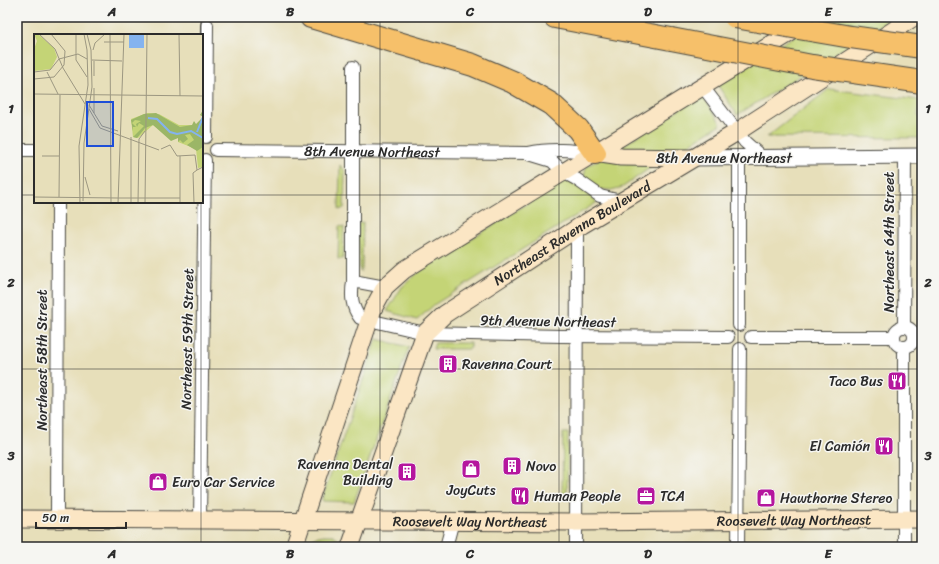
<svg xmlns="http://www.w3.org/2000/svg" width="939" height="564" font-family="Sriracha,sans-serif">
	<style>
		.green { fill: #c4d476; stroke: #788050 }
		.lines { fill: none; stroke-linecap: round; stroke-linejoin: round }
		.minor-casing { stroke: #474640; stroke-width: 14 }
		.tertiary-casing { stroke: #474640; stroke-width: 17 }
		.secondary-casing { stroke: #474640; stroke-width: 19 }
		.motorway-casing { stroke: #474640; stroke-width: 24 }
		.minor { stroke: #fff; stroke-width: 12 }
		.tertiary { stroke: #fff; stroke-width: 15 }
		.secondary { stroke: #fbe6c4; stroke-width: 17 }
		.motorway { stroke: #f6c06b; stroke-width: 22 }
		.motorway-bridge-casing { stroke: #474640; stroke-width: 24; stroke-linecap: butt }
		.motorway-bridge { stroke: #f6c06b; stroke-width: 22 }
		.grid { fill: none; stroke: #2b2b2b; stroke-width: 1; stroke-opacity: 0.55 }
		.labels { text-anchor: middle; stroke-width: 3; stroke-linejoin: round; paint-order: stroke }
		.street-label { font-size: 14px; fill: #2b2b2b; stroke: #f6f6f2 }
		.poi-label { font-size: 14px; fill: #2b2b2b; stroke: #f6f6f2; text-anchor: start }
		.inset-river { fill: none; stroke: #84b3ef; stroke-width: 2 }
		.inset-road { fill: none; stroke: #9c9781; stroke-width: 1 }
		.view { fill: #1d4ed8; fill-opacity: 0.15; stroke: #1d4ed8; stroke-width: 2 }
		.inset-edge { fill: none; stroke: #2b2b2b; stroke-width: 2 }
		.neatline { fill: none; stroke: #2b2b2b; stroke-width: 1.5 }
		.grid-label { font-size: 13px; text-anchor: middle; font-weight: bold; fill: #2b2b2b }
	</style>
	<rect width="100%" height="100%" fill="#f6f6f2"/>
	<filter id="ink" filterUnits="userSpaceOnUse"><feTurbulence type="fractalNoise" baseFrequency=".025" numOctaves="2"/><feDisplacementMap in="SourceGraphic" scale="8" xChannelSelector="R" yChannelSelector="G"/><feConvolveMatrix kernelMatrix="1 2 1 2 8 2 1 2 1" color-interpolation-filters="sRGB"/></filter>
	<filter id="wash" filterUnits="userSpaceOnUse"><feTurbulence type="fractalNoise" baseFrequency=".012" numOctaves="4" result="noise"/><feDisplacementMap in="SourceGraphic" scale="16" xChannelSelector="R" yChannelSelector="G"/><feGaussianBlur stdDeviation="0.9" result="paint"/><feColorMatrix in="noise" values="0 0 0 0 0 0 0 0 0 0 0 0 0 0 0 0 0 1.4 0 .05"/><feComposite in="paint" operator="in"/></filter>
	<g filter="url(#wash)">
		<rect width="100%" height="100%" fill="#e7dfba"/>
		<g class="green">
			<polygon points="825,17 894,17 737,115 717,84"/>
			<polygon points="829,89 919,100 918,116 922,120 922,138 767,137"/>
			<polygon points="702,94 721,124 678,151 626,152 619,148"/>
			<polygon points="601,158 654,165 623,187 611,190 600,189 584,177 586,167"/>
			<polygon points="340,165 345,171 344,208 339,210"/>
			<polygon points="565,180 572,181 596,201 596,203 435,304 417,320 387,311 402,287 420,271"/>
			<polygon points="363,222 362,269 360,272 358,224"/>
			<polygon points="339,226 344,227 343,259 338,259"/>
			<polygon points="377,339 409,347 354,502 323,501 322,499"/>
			<polygon points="435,343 470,343 470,349 433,349"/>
			<polygon points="563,433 568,433 567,493 562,493"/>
			<polygon points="324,535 333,535 339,539 338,547 307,547 314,537"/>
		</g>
	</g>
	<g filter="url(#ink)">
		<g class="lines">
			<defs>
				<g id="minor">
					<path d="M 353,67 L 353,281 C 351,295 351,306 360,318 L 425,333 L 561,336 L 728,337"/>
					<polyline points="703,87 745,142 763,158"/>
					<polyline points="206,137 207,25"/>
					<polyline points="17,150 35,150"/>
					<path id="s1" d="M 216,150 L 528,153 C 551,148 571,150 595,153"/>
					<polyline points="529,154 552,161 563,172 576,179 600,196 621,201"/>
					<polyline points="353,281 385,287"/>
					<polyline points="739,325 739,158"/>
					<circle cx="904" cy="337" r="10"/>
					<polyline points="904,327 905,157"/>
					<polyline points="751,337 894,337"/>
					<polyline points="904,347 904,547"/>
					<polyline points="57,518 58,202"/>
					<polyline points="200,519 205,160"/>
					<polyline points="446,547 453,521"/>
					<polyline points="576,547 577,228"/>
					<polyline points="738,547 740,349"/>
				</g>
				<polyline id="tertiary" points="691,158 922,156"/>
				<g id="secondary">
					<polyline points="595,153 621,157 691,158"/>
					<path id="s2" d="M 17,519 L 576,522 L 922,519"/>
					<polyline points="294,547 373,309 385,287 404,270 816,17"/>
					<path id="s3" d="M 350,547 L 425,333 L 445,314 L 582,225 L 737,132 L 914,17"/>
				</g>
				<g id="motorway">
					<polyline points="311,17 473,65 513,82 551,104 578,129 595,153"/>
					<polyline points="555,17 671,39"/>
				</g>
			</defs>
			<use href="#minor" class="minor-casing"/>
			<use href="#tertiary" class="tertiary-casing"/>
			<use href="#secondary" class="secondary-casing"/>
			<use href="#motorway" class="motorway-casing"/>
			<use href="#minor" class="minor"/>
			<use href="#tertiary" class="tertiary"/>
			<use href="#secondary" class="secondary"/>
			<use href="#motorway" class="motorway"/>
			<defs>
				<g id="motorway-bridge">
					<polyline points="735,17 851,37 922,47"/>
					<polyline points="671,39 812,66 922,82"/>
				</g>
			</defs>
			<use href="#motorway-bridge" class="motorway-bridge-casing"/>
			<use href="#motorway-bridge" class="motorway-bridge"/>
		</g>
	</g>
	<path class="grid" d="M 201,17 L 201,35M 380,17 L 380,547M 559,17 L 559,547M 738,17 L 738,547M 17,195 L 35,195M 202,195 L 922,195M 201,202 L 201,547M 17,369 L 922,369"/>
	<defs>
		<symbol id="building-square" viewBox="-11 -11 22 22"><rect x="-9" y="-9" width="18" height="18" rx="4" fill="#b5179e" stroke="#f6f6f2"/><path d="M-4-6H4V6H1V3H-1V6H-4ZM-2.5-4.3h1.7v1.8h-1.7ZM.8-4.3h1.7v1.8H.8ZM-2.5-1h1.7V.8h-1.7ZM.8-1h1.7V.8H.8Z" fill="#fff"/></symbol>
		<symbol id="restaurant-square" viewBox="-11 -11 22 22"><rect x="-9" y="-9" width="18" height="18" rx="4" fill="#b5179e" stroke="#f6f6f2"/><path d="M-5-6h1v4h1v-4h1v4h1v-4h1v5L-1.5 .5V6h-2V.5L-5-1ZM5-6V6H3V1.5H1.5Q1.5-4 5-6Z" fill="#fff"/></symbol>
		<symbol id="shop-square" viewBox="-11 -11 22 22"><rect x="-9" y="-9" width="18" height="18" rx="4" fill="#b5179e" stroke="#f6f6f2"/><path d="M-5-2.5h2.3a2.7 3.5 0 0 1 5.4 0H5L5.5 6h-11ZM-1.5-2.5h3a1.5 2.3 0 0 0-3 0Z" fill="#fff"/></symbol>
		<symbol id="office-square" viewBox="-11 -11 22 22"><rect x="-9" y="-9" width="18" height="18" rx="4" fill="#b5179e" stroke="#f6f6f2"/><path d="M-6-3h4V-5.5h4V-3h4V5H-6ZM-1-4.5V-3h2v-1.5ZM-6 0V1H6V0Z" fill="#fff"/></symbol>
	</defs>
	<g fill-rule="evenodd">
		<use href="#building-square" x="437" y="353" width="22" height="22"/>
		<use href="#restaurant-square" x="886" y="370" width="22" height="22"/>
		<use href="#restaurant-square" x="873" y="435" width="22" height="22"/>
		<use href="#building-square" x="501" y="455" width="22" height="22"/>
		<use href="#shop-square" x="460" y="458" width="22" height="22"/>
		<use href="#building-square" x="396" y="461" width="22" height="22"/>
		<use href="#shop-square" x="147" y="471" width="22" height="22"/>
		<use href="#restaurant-square" x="509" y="485" width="22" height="22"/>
		<use href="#office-square" x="635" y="485" width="22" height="22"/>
		<use href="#shop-square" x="755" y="487" width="22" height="22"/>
	</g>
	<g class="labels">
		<g class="street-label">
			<text dy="5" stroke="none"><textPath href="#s1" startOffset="156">8th Avenue Northeast</textPath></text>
			<text x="724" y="163">8th Avenue Northeast</text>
			<text dy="5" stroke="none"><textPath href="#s3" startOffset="405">Northeast Ravenna Boulevard</textPath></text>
			<text transform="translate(889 242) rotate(-90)" y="5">Northeast 64th Street</text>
			<text transform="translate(548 321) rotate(1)" y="5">9th Avenue Northeast</text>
			<text transform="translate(187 339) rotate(-89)" y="5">Northeast 59th Street</text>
			<text transform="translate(42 360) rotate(-90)" y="5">Northeast 58th Street</text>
			<text dy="5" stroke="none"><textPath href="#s2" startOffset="777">Roosevelt Way Northeast</textPath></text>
			<text dy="5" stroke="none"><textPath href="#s2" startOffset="453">Roosevelt Way Northeast</textPath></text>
		</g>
		<g class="poi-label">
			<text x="462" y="369">Ravenna Court</text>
			<text x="883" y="386" text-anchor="end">Taco Bus</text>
			<text x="870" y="451" text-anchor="end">El Camión</text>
			<text x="393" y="469" text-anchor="end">Ravenna Dental<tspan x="393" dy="16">Building</tspan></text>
			<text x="526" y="471">Novo</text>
			<text x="172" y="487">Euro Car Service</text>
			<text x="471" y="495" text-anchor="middle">JoyCuts</text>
			<text x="534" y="501">Human People</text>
			<text x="660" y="501">TCA</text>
			<text x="780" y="503">Hawthorne Stereo</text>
		</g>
	</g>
	<g transform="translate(34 34)">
		<rect width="169" height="169" fill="#e7dfba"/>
		<path d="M 0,0 L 4,0 L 20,14 L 23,23 L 17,35 L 0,37 L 0,15 L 3,7 ZM 113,79 L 125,80 L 145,91 L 163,91 L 169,98 L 169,133 L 164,134 L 162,115 L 144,108 L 144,104 L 138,105 L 119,91 L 104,104 L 99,103 L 97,85 Z" fill="#c4d476"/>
		<path d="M 169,76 L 169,113 L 163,117 L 153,111 L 160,106 L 156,100 L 151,101 L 154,105 L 149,109 L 146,106 L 144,108 L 144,104 L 137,107 L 119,91 L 111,94 L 103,104 L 99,103 L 110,92 L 105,89 L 103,93 L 102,90 L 107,87 L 101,86 L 98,89 L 102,93 L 99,93 L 99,97 L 97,86 L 110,80 L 122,79 L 146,93 L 158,91 L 160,87 L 162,90 L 169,83 L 166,81 Z" fill="#9bb667"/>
		<path d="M 95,0 L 110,0 L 110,14 L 95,14 Z" fill="#84b3ef"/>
		<path class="inset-river" d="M 114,84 L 123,85 L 136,98 L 143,100 L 157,97 L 169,104M 163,98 L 169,83"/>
		<path class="inset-road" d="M 5,0 L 21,15 L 29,34 L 51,70M 42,0 L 42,26 L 53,43M 76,0 L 77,169M 145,0 L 146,62M 70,8 L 90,8M 59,16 L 61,9 L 71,0M 25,25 L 44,20 L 53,25M 58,26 L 88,27M 0,38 L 16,36 L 25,25M 13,38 L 24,60M 60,42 L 60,27M 0,45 L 20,43 L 30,31 L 31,17 L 17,0M 60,54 L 60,79M 0,60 L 169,62M 55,71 L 68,92 L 84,97M 55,75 L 66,94 L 125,116M 127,115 L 136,111 L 143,122 L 161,121 L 163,136 L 169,133M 8,122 L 25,122M 51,143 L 56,161M 0,163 L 84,164M 25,163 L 26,61M 84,164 L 146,164M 49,167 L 50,109 L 58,53 L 57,16 L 53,0M 46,169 L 45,112 L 54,51 L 53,16 L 50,0M 84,169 L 90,0M 97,169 L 97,103M 104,169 L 105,105 L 111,97M 111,169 L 113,0M 146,169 L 146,122M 160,169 L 159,139 L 163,136"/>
		<path class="view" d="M 53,68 L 79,68 L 79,112 L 53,112 Z"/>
		<rect width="169" height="169" class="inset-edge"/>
	</g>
	<rect width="939" height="564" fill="none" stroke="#f6f6f2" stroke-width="44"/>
	<path d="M36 522v6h90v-6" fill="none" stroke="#2b2b2b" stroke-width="2"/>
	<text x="42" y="522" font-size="12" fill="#2b2b2b" stroke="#f6f6f2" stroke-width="3" paint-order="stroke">50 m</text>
	<rect x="22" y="22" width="895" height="520" class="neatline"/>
	<g class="grid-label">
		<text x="112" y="16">A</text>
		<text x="290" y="16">B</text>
		<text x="470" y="16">C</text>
		<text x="648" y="16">D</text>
		<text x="828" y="16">E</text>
		<text x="11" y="113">1</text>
		<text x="928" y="113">1</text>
		<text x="11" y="287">2</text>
		<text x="928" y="287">2</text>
		<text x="11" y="460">3</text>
		<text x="928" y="460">3</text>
		<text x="112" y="558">A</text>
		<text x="290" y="558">B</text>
		<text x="470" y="558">C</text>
		<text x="648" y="558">D</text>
		<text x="828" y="558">E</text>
	</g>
</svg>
